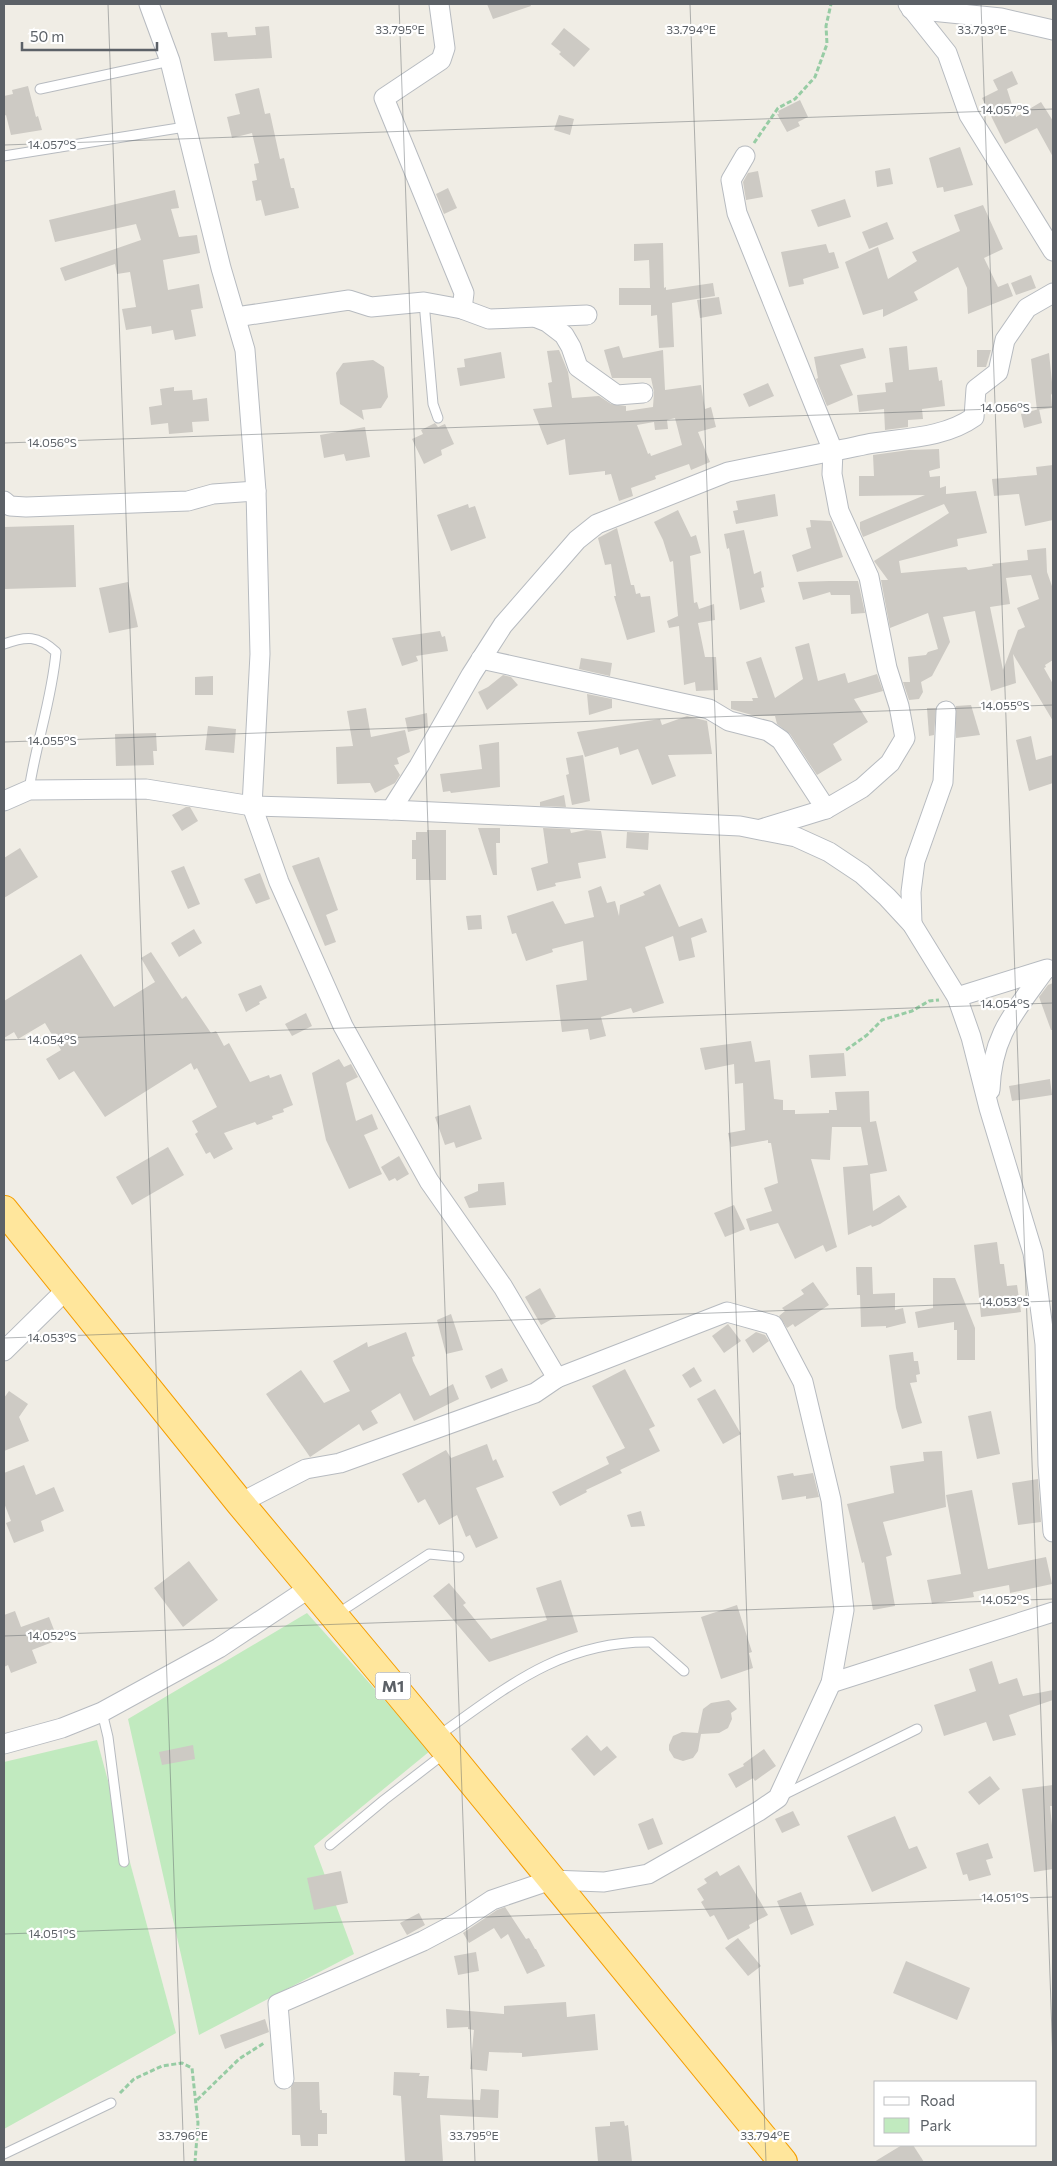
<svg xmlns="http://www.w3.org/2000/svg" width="1057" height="2166" font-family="Commissioner,sans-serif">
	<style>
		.green { fill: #c1eabf }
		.building { fill: #cdcac4; fill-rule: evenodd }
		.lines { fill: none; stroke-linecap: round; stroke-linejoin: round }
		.service-casing { stroke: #b7bbc0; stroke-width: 11 }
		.minor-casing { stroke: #b7bbc0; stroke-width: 21 }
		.trunk-casing { stroke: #f59e00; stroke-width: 30 }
		.path { stroke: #97cca4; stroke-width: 3; stroke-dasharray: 5 2.5; stroke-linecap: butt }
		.service { stroke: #fff; stroke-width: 9 }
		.minor { stroke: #fff; stroke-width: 19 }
		.trunk { stroke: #ffe69c; stroke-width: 28 }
		.ticks { fill: none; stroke: #5c6167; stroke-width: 1; stroke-opacity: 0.45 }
		.labels { text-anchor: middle; stroke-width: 4.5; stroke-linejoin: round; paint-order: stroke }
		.shield { fill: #fff; stroke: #8d9095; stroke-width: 1 }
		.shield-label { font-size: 16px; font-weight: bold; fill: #5c6167 }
		.ticks-label { font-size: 12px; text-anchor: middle; fill: #5c6167; stroke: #fff; stroke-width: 4.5; stroke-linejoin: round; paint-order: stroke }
	</style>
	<rect width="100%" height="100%" fill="#f0ede5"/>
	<g class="green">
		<polygon points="307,1613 430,1751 314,1846 354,1954 199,2035 128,1719"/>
		<polygon points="97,1740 176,2033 4,2129 4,1762"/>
	</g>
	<g class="building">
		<polygon points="487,4 530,4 531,6 493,19"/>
		<polygon points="269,26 272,58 214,61 211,33 227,32 228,37 256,35 255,27"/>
		<polygon points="564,28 590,49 574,67 559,54 561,52 551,44"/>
		<polygon points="1012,71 1018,84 1007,89 1016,117 1041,102 1053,121 1053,157 1037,128 1005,144 982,98 998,90 993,80"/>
		<polygon points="28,86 36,117 38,116 42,130 11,135 6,115 4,116 4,96 13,94 12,90"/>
		<polygon points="259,88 265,114 270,113 280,159 284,158 291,188 294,188 299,208 265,216 261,200 256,201 252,181 257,180 254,164 259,163 252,133 232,138 227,117 240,114 235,94"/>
		<polygon points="800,100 808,117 798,122 800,126 787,132 777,114 779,114 778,111"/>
		<polygon points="559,115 574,119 570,135 554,130"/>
		<polygon points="960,147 973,185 944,192 943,187 937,188 929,158"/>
		<polygon points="890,168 893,184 877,187 875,171"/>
		<polygon points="758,171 763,197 746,200 743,182 748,173"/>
		<polygon points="448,188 457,208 444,214 436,194"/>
		<polygon points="175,190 179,208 171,209 179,237 197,235 200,253 163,260 168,290 199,284 203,308 191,310 196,336 175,340 173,330 152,334 151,326 126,330 122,309 136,307 130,272 117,274 115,264 65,281 60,268 141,240 136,224 55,242 49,220"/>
		<polygon points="845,199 851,217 818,227 811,210"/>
		<polygon points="983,205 1003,249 984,258 998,287 1008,283 1013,296 968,314 967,288 958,267 914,292 918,300 883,317 883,309 863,315 845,262 878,247 888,279 917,261 912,252 960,231 954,215"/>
		<polygon points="887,222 894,239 869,249 862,232"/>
		<polygon points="663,243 664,288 666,287 666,290 713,283 715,296 672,303 674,347 659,348 657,315 651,316 651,305 619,305 619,288 650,288 649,260 634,261 634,244"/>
		<polygon points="826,244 829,253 834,252 839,268 803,279 804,284 789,287 781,252"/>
		<polygon points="1031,275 1036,288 1016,295 1011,283"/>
		<polygon points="719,297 722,314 700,318 697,300"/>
		<path d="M 619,346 L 623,358 L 663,350 L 665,390 L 701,385 L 705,409 L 711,407 L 716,427 L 698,432 L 710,462 L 691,470 L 689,464 L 655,476 L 656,479 L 631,488 L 633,496 L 619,501 L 611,474 L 605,475 L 605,471 L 569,475 L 565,439 L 547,445 L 533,409 L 552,407 L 548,383 L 552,382 L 547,351 L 559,350 L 568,372 L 572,398 L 599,396 L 611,404 L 626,406 L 626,411 L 653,407 L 654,392 L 651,378 L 612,378 L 604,350 ZM 675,418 L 682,445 L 651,456 L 650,453 L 648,454 L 637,425 L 654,422 L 655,430 L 668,429 L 667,420 Z"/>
		<polygon points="907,346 909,370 937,367 939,381 942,380 945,406 922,409 923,419 908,420 908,427 885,430 884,409 859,412 857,395 886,392 885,383 893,382 889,348"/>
		<polygon points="863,348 866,358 840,365 853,395 827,406 816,379 818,378 814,357"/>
		<polygon points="977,350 991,350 986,367 977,367"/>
		<polygon points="501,352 505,378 460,386 457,368 465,367 464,359"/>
		<polygon points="1049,353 1053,392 1051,395 1052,408 1037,410 1031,359"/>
		<polygon points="373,360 384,367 388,397 381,408 362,410 364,420 340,404 336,373 343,363"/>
		<polygon points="768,383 774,396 749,407 743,394"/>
		<polygon points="174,387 174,391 192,390 193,400 207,398 209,421 192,422 193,432 169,434 168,423 151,425 149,407 162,405 160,389"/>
		<polygon points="1039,409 1042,423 1024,428 1021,414"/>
		<polygon points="435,423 438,427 445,424 454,444 441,450 442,455 424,464 412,439 423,434 421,430"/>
		<polygon points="365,427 370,457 346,461 344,454 324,458 320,435"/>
		<path d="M 939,449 L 940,468 L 929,471 L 930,477 L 940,476 L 940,488 L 946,486 L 946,494 L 976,491 L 987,533 L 957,539 L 958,546 L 899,561 L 901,573 L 966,567 L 968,570 L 993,566 L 992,564 L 1028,560 L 1027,550 L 1046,548 L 1047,572 L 1053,589 L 1053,660 L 1045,665 L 1046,667 L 1044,668 L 1053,684 L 1053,721 L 1013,654 L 1016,683 L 991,691 L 975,611 L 943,617 L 950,642 L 932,676 L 921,682 L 923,692 L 919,699 L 909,700 L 903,682 L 910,682 L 908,657 L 926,655 L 928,652 L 938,649 L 928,613 L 890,628 L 881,580 L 888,580 L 874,561 L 949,513 L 944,504 L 863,537 L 860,529 L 860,522 L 925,495 L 859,496 L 859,476 L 874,476 L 873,455 L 909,450 ZM 1031,575 L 1039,599 L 1017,608 L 1025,627 L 1018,630 L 1003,670 L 990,607 L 1010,604 L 1006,578 Z"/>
		<polygon points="1053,465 1053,520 1025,526 1019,494 994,496 992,479 1037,475 1036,467"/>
		<polygon points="775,494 778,516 736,524 733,511 738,510 736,501"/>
		<polygon points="468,504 469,508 475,506 486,538 451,551 437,515"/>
		<polygon points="678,510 691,537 696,535 701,553 690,556 694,603 697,602 699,609 714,604 715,620 698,623 705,657 716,657 718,690 696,691 695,682 684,685 679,626 669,628 667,621 678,616 673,561 670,562 663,540 654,522"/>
		<polygon points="810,520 831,521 843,557 797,572 792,555 811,548 806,528 811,527"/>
		<polygon points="74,525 76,587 4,589 4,527"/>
		<polygon points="617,528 631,585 634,585 636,594 640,593 641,597 650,596 655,632 627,640 614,596 616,596 611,564 605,565 598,538"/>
		<polygon points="744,530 754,574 761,571 764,587 761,588 765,602 740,610 729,548 727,549 724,534"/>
		<polygon points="829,581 858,581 865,613 851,614 850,595 831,595 830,592 803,600 798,582"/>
		<polygon points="128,582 138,627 109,633 99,588"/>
		<polygon points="440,631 442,637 445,636 448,651 416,656 418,661 402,666 392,638"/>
		<polygon points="809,643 818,681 845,673 848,683 877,674 883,691 854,699 868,722 833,744 842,760 817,775 790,734 777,724 775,716 755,716 731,709 731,701 753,701 752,698 758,698 746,662 761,657 775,698 803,679 795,647"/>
		<polygon points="581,658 612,663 610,676 579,669"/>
		<polygon points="503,675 511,677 518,685 487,710 478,692 488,687"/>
		<polygon points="213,676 213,695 195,695 195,677"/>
		<polygon points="587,694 612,699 612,708 589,715"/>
		<polygon points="971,705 980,735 956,738 956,706"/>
		<polygon points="366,708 371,737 405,730 410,752 397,758 399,764 394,765 400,775 395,783 375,793 370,783 337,784 336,747 353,746 347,711"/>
		<polygon points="927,708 936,708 934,735 929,736"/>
		<polygon points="427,713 428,727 408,732 405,718"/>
		<polygon points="687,716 707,721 712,754 668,755 676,776 652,785 638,749 620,755 618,747 585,757 577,732 660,719 662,725"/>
		<polygon points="208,726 236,729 234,753 205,750"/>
		<polygon points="156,733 157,751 153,751 154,765 116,766 115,734"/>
		<polygon points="1031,736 1036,760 1053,755 1053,783 1029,791 1016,740"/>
		<polygon points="499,742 500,787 451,793 450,791 443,792 440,774 482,769 479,745"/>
		<polygon points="583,755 590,801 572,805 566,775 569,774 566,758"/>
		<polygon points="564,795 566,807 540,806 540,802"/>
		<polygon points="186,807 190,807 198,821 182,831 172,815"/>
		<polygon points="478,828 500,828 500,843 496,843 497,875 493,875"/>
		<polygon points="543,828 570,829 571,833 586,830 601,831 606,858 578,863 581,878 555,883 556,886 537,891 531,868 548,863"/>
		<polygon points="427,830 446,830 446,880 416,880 416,859 412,859 412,840 416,840 416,832 427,832"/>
		<polygon points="627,832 649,833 648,850 626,848"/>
		<polygon points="20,848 38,877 4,898 4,858"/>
		<polygon points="319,857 338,910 326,915 336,942 325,946 292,866"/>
		<polygon points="184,866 200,904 188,909 171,871"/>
		<polygon points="260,873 270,899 256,904 244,879"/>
		<polygon points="660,884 679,927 702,918 707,932 691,938 695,957 679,961 673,936 645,947 664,1003 633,1013 631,1008 601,1017 606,1036 590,1040 588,1029 562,1032 556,985 587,980 583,941 552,949 553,952 526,961 516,933 512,934 507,916 553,901 565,924 594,917 588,891 601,886 607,903 615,901 619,916 620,905 645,895 643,892"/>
		<polygon points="481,915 482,929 468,930 466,916"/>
		<polygon points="194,929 202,943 179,957 171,943"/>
		<polygon points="151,952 182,999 186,996 211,1033 216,1031 224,1046 229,1043 250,1082 269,1075 270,1078 281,1074 293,1105 283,1109 284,1112 272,1116 273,1119 257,1125 255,1122 224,1133 233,1149 214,1159 210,1152 206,1154 195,1134 198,1132 192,1121 217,1107 197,1068 194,1070 191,1063 105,1117 74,1071 59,1080 46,1059 61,1050 45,1023 18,1039 14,1032 4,1038 4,1001 81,954 114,1007 155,982 141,958"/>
		<polygon points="1053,983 1053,1030 1051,1030 1039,997 1048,985"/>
		<polygon points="261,985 267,998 259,1002 260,1004 246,1012 238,994"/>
		<polygon points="306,1013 312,1026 292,1036 285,1024"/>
		<polygon points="751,1041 755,1062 770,1060 774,1099 783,1100 783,1110 795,1110 795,1114 829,1113 829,1110 837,1110 835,1092 869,1091 870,1122 876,1121 887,1171 870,1174 873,1211 899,1195 907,1207 880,1224 872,1227 871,1225 848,1235 843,1167 868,1165 861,1127 832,1127 830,1160 811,1159 837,1247 826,1252 823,1245 795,1259 778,1223 750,1231 746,1219 772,1211 764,1188 778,1183 771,1143 768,1143 768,1140 731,1147 728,1133 745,1130 743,1083 735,1084 734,1064 705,1070 700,1048"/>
		<polygon points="844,1053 846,1076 811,1078 809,1055"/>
		<polygon points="339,1059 344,1067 351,1064 358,1077 346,1083 356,1121 372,1114 378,1129 364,1135 382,1174 349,1189 326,1140 312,1073"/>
		<polygon points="1050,1079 1052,1095 1012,1101 1009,1086"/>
		<polygon points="470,1105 482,1139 456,1148 454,1142 445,1145 435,1117"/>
		<polygon points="168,1147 184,1175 132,1205 116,1177"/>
		<polygon points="399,1156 409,1174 397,1181 395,1178 389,1181 381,1167"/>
		<polygon points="504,1182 506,1205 469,1208 464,1197 478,1191 478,1184"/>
		<polygon points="734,1205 745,1229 725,1237 714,1213"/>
		<polygon points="997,1242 1000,1264 1004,1264 1007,1286 1017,1285 1021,1312 981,1317 974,1245"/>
		<polygon points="856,1267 872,1267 873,1294 895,1293 895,1310 903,1308 906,1323 886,1328 886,1326 861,1327 860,1295 857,1295"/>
		<polygon points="933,1278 955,1278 975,1328 975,1360 957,1360 957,1330 954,1330 954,1322 918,1328 915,1312 933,1308"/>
		<polygon points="813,1282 829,1305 795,1327 793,1324 787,1328 779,1316 785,1311 782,1308 804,1294 801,1290"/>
		<polygon points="540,1288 556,1317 541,1325 525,1297"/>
		<polygon points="451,1314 463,1350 446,1354 437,1320"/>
		<polygon points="728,1324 741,1341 724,1353 712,1336"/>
		<polygon points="406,1332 415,1356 412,1357 413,1361 430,1396 453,1384 459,1399 414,1421 400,1393 371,1411 378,1423 363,1431 359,1424 310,1457 266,1394 301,1370 324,1403 350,1391 333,1361 367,1342 368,1347"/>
		<polygon points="756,1332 765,1335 769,1341 753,1353 745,1340"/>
		<polygon points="913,1352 914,1361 918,1361 920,1374 916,1375 917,1382 910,1383 922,1423 902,1429 896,1408 889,1355"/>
		<polygon points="694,1367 702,1381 690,1388 682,1375"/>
		<polygon points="502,1368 508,1381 491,1389 485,1376"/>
		<polygon points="625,1369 655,1426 649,1429 660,1451 620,1470 622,1473 586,1490 587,1492 560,1506 552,1492 609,1464 606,1457 625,1448 592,1386"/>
		<polygon points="715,1389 741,1434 723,1444 697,1399"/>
		<polygon points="9,1391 28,1404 19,1417 29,1441 4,1451 4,1398"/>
		<polygon points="991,1411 1000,1454 977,1459 968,1416"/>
		<polygon points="487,1444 493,1461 496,1459 504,1477 476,1488 498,1538 476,1548 470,1535 466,1537 457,1515 439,1525 425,1499 418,1503 402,1474 446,1450 451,1458"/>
		<polygon points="942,1451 946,1507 883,1522 892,1555 886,1557 895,1606 873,1610 864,1562 862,1563 847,1504 894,1493 890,1466 924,1461 923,1452"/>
		<polygon points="24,1465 36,1495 54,1487 64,1511 41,1521 44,1531 14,1543 6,1523 11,1521 4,1503 4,1473"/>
		<polygon points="793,1473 794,1476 813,1473 819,1497 806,1499 806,1496 782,1500 777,1476"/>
		<polygon points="1038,1479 1041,1522 1018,1525 1012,1483"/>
		<polygon points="972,1490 988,1569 1046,1557 1052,1584 1010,1593 1009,1585 973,1592 974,1597 932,1604 927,1580 961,1574 946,1495"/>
		<polygon points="641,1511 645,1526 631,1527 627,1515"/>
		<polygon points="189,1561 218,1600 183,1627 154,1588"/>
		<polygon points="561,1580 578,1632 489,1662 433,1596 449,1583 466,1603 463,1605 491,1639 547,1620 536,1588"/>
		<polygon points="737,1605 752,1652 749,1653 753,1668 721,1679 701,1617"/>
		<polygon points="15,1611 21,1627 49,1617 58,1640 32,1650 37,1663 11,1673 8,1665 4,1667 4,1615"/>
		<polygon points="992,1661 999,1684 1017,1678 1023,1696 1053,1690 1053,1700 1009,1715 1016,1735 993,1741 986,1722 944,1736 934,1705 976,1691 969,1669"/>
		<polygon points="729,1700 737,1709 731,1713 732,1719 728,1728 719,1733 701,1734 698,1751 693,1758 683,1761 674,1758 669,1750 669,1745 673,1736 682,1732 698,1733 703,1709 711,1703"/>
		<polygon points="587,1735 601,1751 607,1746 617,1757 594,1776 571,1749"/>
		<polygon points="193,1745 195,1759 162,1765 159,1752"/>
		<polygon points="764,1749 776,1766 755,1781 753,1778 736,1788 728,1774 744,1766 743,1764"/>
		<polygon points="990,1776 1000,1789 979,1805 968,1792"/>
		<polygon points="1053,1785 1053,1806 1050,1806 1053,1835 1053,1869 1034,1872 1022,1789"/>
		<polygon points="793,1811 800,1825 782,1833 775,1819"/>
		<polygon points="895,1816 909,1849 917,1846 927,1868 872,1892 847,1836"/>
		<polygon points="653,1818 663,1844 648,1850 638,1824"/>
		<polygon points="988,1843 993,1858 986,1860 991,1875 969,1881 967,1874 963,1875 956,1853"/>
		<polygon points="739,1865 768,1915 749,1925 750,1928 728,1940 714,1915 710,1917 701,1902 704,1900 697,1889 707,1883 704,1879 717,1871 720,1876"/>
		<polygon points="341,1871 348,1903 314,1910 307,1878"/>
		<polygon points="801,1892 814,1925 791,1935 777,1901"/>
		<polygon points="505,1907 526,1939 529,1938 535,1949 536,1949 545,1966 527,1974 508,1934 501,1939 494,1928 469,1943 463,1933 497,1910"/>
		<polygon points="419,1913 425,1925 407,1935 400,1923"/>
		<polygon points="738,1938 761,1966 748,1976 725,1948"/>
		<polygon points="476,1952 479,1971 458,1975 454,1956"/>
		<polygon points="906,1961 970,1988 957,2020 893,1993"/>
		<polygon points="566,2002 567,2017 595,2014 598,2050 522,2057 522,2053 489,2052 487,2071 470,2069 474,2030 468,2029 468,2027 447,2028 446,2009 504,2014 504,2006"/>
		<polygon points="265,2019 269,2032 225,2049 220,2035"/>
		<polygon points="394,2072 420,2073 419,2076 429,2076 427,2098 480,2100 481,2089 499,2090 498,2118 440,2115 443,2162 405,2162 401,2096 393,2095"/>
		<polygon points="294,2082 319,2082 320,2110 322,2110 322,2113 327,2113 327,2134 318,2134 318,2146 301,2146 300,2135 292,2135 291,2087"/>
		<polygon points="624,2121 625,2126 628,2125 632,2162 598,2162 595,2127 610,2126 610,2122"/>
		<polygon points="902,2145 913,2145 924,2162 874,2162"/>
	</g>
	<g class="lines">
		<defs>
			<g id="service">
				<polyline points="40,89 170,61"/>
				<polyline points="4,156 185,127"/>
				<polyline points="424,302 433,404 438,418"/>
				<path d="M 4,644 C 26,636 38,635 56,652 C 52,699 36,743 29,790"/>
				<polyline points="337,1614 429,1554 459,1557"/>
				<polyline points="102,1712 108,1737 124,1862"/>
				<path d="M 438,1736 C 507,1687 561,1641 651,1642 L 684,1671"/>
				<polyline points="781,1796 917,1729"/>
				<polyline points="330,1845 384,1800 445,1753"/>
				<polyline points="4,2154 111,2103"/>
			</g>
			<g id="minor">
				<polyline points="149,4 170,61 221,268 245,350 256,491 260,654 252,806 279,882 343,1026 429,1181 503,1287 557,1378"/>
				<polyline points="439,4 445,48 441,60 384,98 464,293 462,309"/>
				<polyline points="908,4 947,53 969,115 1053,251"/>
				<polyline points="911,9 1001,18 1053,30"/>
				<polyline points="236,317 349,300 371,307 424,302 462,309 489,319 587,315"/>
				<polyline points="537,318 547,322 564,335 571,347 578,367 617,395 643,393"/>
				<polyline points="4,501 10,506 26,507 188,501 213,494 256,491"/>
				<polyline points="481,659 709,709 729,721 768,731 781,740 826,809"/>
				<polyline points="4,801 29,790 146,789 252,806 391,810 740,826 796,837 829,852 862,874 887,897 912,924 957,997 971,1037 989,1108 1033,1253 1045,1344 1048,1465 1053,1532"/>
				<polyline points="391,810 419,766 471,675 503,625 577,540 597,524 728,472 833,451 737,213 731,180 745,156"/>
				<path d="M 761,829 L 826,809 L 862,788 L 890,763 L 905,738 L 899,706 L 887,668 L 869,577 L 839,511 L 832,474 L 833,451 C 847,449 861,445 874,443 C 908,438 946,437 974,417 L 976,389 L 998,372 L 1005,340 L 1027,308 L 1053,293"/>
				<polyline points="912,924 911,892 915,861 943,782 946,711"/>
				<polyline points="957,997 1047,969"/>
				<path d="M 990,1090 C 992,1035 1014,1013 1044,971"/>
				<polyline points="4,1351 67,1289"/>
				<polyline points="240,1503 306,1469 340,1463 535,1393 557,1378 727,1312 773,1325 803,1382 831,1500 844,1610 831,1683 778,1798 759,1811 648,1874 604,1882 551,1880 492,1900 457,1923 423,1941 278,2004 284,2079"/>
				<polyline points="831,1683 1053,1612"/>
				<polyline points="4,1744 62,1728 102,1712 219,1648 311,1587"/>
			</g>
			<polyline id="trunk" points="4,1210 240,1503 436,1738 783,2162"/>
		</defs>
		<use href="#service" class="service-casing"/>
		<use href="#minor" class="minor-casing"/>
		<use href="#trunk" class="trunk-casing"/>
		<g class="path">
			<polyline points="754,143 778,108 795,99 815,77 827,44 826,26 831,4"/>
			<polyline points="846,1050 867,1035 882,1020 912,1011 929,1001 939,1000"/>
			<polyline points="120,2093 134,2079 162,2066 182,2063 192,2068 198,2123 195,2162"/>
			<polyline points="197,2100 239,2059 264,2043"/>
		</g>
		<use href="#service" class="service"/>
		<use href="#minor" class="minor"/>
		<use href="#trunk" class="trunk"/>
	</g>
	<path class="ticks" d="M 108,4 L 184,2162M 399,4 L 475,2162M 690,4 L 766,2162M 981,4 L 1053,2062M 4,145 L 1053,109M 4,443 L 1053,407M 4,742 L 1053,705M 4,1040 L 1053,1003M 4,1338 L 1053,1301M 4,1636 L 1053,1599M 4,1934 L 1053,1897"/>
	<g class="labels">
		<rect class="shield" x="375.5" y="1672.5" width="35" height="27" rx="4"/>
		<g class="shield-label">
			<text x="393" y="1692">M1</text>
		</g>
	</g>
	<g class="ticks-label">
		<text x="400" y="34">33.795°E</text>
		<text x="691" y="34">33.794°E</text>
		<text x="982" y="34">33.793°E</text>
		<text x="1005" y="114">14.057°S</text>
		<text x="52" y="149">14.057°S</text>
		<text x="1005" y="412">14.056°S</text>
		<text x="52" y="447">14.056°S</text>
		<text x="1005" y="710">14.055°S</text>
		<text x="52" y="745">14.055°S</text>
		<text x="1005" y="1008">14.054°S</text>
		<text x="52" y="1044">14.054°S</text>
		<text x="1005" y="1306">14.053°S</text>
		<text x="52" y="1342">14.053°S</text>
		<text x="1005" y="1604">14.052°S</text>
		<text x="52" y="1640">14.052°S</text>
		<text x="1005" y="1902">14.051°S</text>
		<text x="52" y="1938">14.051°S</text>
		<text x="183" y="2140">33.796°E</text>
		<text x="474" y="2140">33.795°E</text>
		<text x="765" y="2140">33.794°E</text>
	</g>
	<rect width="1057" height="2166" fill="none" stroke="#5c6167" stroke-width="10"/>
	<rect x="874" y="2081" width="162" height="65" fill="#ffffff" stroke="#bec0c2"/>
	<rect x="884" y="2097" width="25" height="8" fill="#ffffff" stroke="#bec0c2"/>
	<text x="920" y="2106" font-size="15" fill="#5c6167">Road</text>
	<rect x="884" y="2118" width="25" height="15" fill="#c1eabf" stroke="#bec0c2"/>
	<text x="920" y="2131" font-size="15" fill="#5c6167">Park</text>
	<path d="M22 42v8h135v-8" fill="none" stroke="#5c6167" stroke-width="2.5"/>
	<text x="30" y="42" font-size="15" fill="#5c6167" stroke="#ffffff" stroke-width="4" paint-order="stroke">50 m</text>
</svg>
